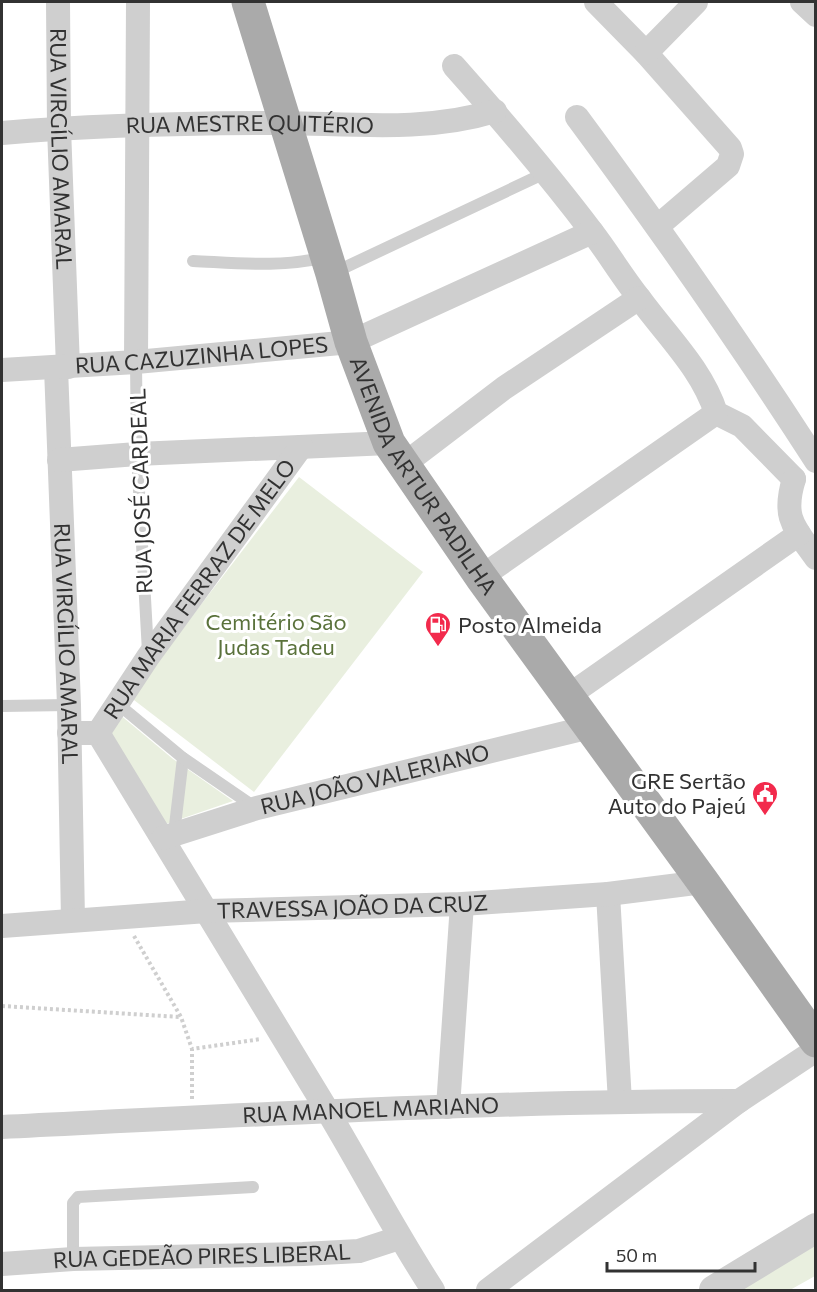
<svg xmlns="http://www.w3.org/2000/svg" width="817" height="1292" font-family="Commissioner,sans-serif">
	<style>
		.green { fill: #e9efdf }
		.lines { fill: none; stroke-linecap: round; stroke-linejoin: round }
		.path { stroke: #cfcfcf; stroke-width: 4; stroke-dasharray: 3 3; stroke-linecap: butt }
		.service { stroke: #cfcfcf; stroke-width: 12 }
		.minor { stroke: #cfcfcf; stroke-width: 24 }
		.tertiary { stroke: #cfcfcf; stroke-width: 30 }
		.primary { stroke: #aaa; stroke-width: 33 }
		.labels { text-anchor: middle; stroke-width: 6; stroke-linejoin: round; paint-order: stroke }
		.street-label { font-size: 22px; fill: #323232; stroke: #fff }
		.park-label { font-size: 22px; fill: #5a723b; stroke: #fff }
		.poi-label { font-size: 22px; fill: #323232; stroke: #fff; text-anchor: start }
	</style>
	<rect width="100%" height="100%" fill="#fff"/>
	<g class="green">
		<polygon points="299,477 423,572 254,792 130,697"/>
		<polygon points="119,714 173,759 233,801 166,824 107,732"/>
		<polygon points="815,1241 815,1276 790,1290 735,1290"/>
	</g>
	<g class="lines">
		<g class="path">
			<polyline points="134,936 181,1017 192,1049 261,1039"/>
			<polyline points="2,1006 180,1017"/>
			<polyline points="192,1099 192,1049"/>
		</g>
		<g class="service">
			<path d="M 193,261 C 237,263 282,268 325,257"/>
			<polyline points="333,273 545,173"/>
			<polyline points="136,362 137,454 148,652"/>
			<polyline points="118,704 183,758 174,834"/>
			<polyline points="2,706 69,705"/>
			<polyline points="183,758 256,808"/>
			<polyline points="73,1259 73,1203 78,1197 253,1187"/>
		</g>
		<g class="minor">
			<path id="s1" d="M 58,2 L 59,128 L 68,367"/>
			<polyline points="596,2 646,53 730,148 732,154 728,166 658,226"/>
			<polyline points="802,2 816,15"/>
			<polyline points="646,53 696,2"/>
			<path d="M 454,66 C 502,120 549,175 592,232 C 609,254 623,278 640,299 C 667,336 702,369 716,413 L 742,426 L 794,479"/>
			<path d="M 577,117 C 660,229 740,343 816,461"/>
			<path id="s2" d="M 2,133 C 96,125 191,123 285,123 C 355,124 427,132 495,111"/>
			<polyline points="136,362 138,2"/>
			<path id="s3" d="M 56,368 L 69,705 L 73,920"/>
			<path id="s4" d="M 2,370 L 136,362 L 351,342 L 592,232"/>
			<polyline points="59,460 137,454 389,443"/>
			<polyline points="403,465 504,388 639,298"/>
			<path d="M 794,479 C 782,518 794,527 816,558"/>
			<polyline points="481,577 716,413"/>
			<polyline points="568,696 799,534"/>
			<path d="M 69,733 L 98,733 C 175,858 251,984 327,1110 C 363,1170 395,1232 433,1290"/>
			<path id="s5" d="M 98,733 L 148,657 L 301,447"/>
			<path id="s6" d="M 163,838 L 257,808 L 590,727"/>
			<polyline points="608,894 620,1102"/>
			<path id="s7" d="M 2,926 L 207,911 L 462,904 L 608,894 L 703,882"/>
			<polyline points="448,1107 462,904"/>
			<path id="s8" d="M 2,1127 C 247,1115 493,1101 739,1101"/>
			<path id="s9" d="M 2,1264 L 73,1259 L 303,1254 L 359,1251 L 399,1238"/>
			<polyline points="488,1290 739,1101 816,1050"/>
		</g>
		<polyline class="tertiary" points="714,1290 816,1228"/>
		<path class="primary" id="s10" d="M 248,2 L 332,274 L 351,342 L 389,443 L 481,577 L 703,882 L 816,1041"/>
	</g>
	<defs>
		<symbol id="fuel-pin" viewBox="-11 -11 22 30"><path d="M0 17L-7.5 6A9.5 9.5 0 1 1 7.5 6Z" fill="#f22a4c" stroke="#fff"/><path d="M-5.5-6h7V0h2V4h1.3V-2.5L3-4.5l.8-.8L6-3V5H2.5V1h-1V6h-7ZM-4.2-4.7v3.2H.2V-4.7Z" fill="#fff"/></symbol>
		<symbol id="civic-pin" viewBox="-11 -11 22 30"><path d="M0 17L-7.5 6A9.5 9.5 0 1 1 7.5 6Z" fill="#f22a4c" stroke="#fff"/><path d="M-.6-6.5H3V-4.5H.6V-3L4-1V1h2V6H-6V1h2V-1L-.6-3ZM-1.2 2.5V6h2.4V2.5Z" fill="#fff"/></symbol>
	</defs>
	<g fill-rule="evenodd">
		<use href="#fuel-pin" x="423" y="610" width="30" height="40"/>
		<use href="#civic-pin" x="750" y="779" width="30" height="40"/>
	</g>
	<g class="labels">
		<g class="street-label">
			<text dy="8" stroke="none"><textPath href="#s2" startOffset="248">RUA MESTRE QUITÉRIO</textPath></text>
			<text dy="8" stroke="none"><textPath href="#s1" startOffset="147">RUA VIRGÍLIO AMARAL</textPath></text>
			<text dy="8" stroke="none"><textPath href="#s4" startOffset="200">RUA CAZUZINHA LOPES</textPath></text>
			<text dy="8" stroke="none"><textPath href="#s10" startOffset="508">AVENIDA ARTUR PADILHA</textPath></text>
			<text transform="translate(141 491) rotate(-92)" y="8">RUA JOSÉ CARDEAL</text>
			<text dy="8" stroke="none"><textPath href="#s5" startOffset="176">RUA MARIA FERRAZ DE MELO</textPath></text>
			<text dy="8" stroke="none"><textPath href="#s3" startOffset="276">RUA VIRGÍLIO AMARAL</textPath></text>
			<text dy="8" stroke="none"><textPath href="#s6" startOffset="220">RUA JOÃO VALERIANO</textPath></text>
			<text dy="8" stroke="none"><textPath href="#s7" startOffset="351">TRAVESSA JOÃO DA CRUZ</textPath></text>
			<text dy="8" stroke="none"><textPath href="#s8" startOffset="369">RUA MANOEL MARIANO</textPath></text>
			<text dy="8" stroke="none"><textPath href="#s9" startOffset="200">RUA GEDEÃO PIRES LIBERAL</textPath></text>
		</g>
		<g class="park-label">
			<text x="276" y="630">Cemitério São<tspan x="276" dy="25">Judas Tadeu</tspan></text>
		</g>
		<g class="poi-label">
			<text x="458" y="633">Posto Almeida</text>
			<text x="746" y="789" text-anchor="end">GRE Sertão<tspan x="746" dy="25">Auto do Pajeú</tspan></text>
		</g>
	</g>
	<rect width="817" height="1292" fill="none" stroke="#323232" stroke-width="6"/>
	<path d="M607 1262v9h148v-9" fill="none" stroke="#323232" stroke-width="3"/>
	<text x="616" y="1262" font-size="18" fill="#323232" stroke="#ffffff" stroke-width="4.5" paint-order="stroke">50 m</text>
</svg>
